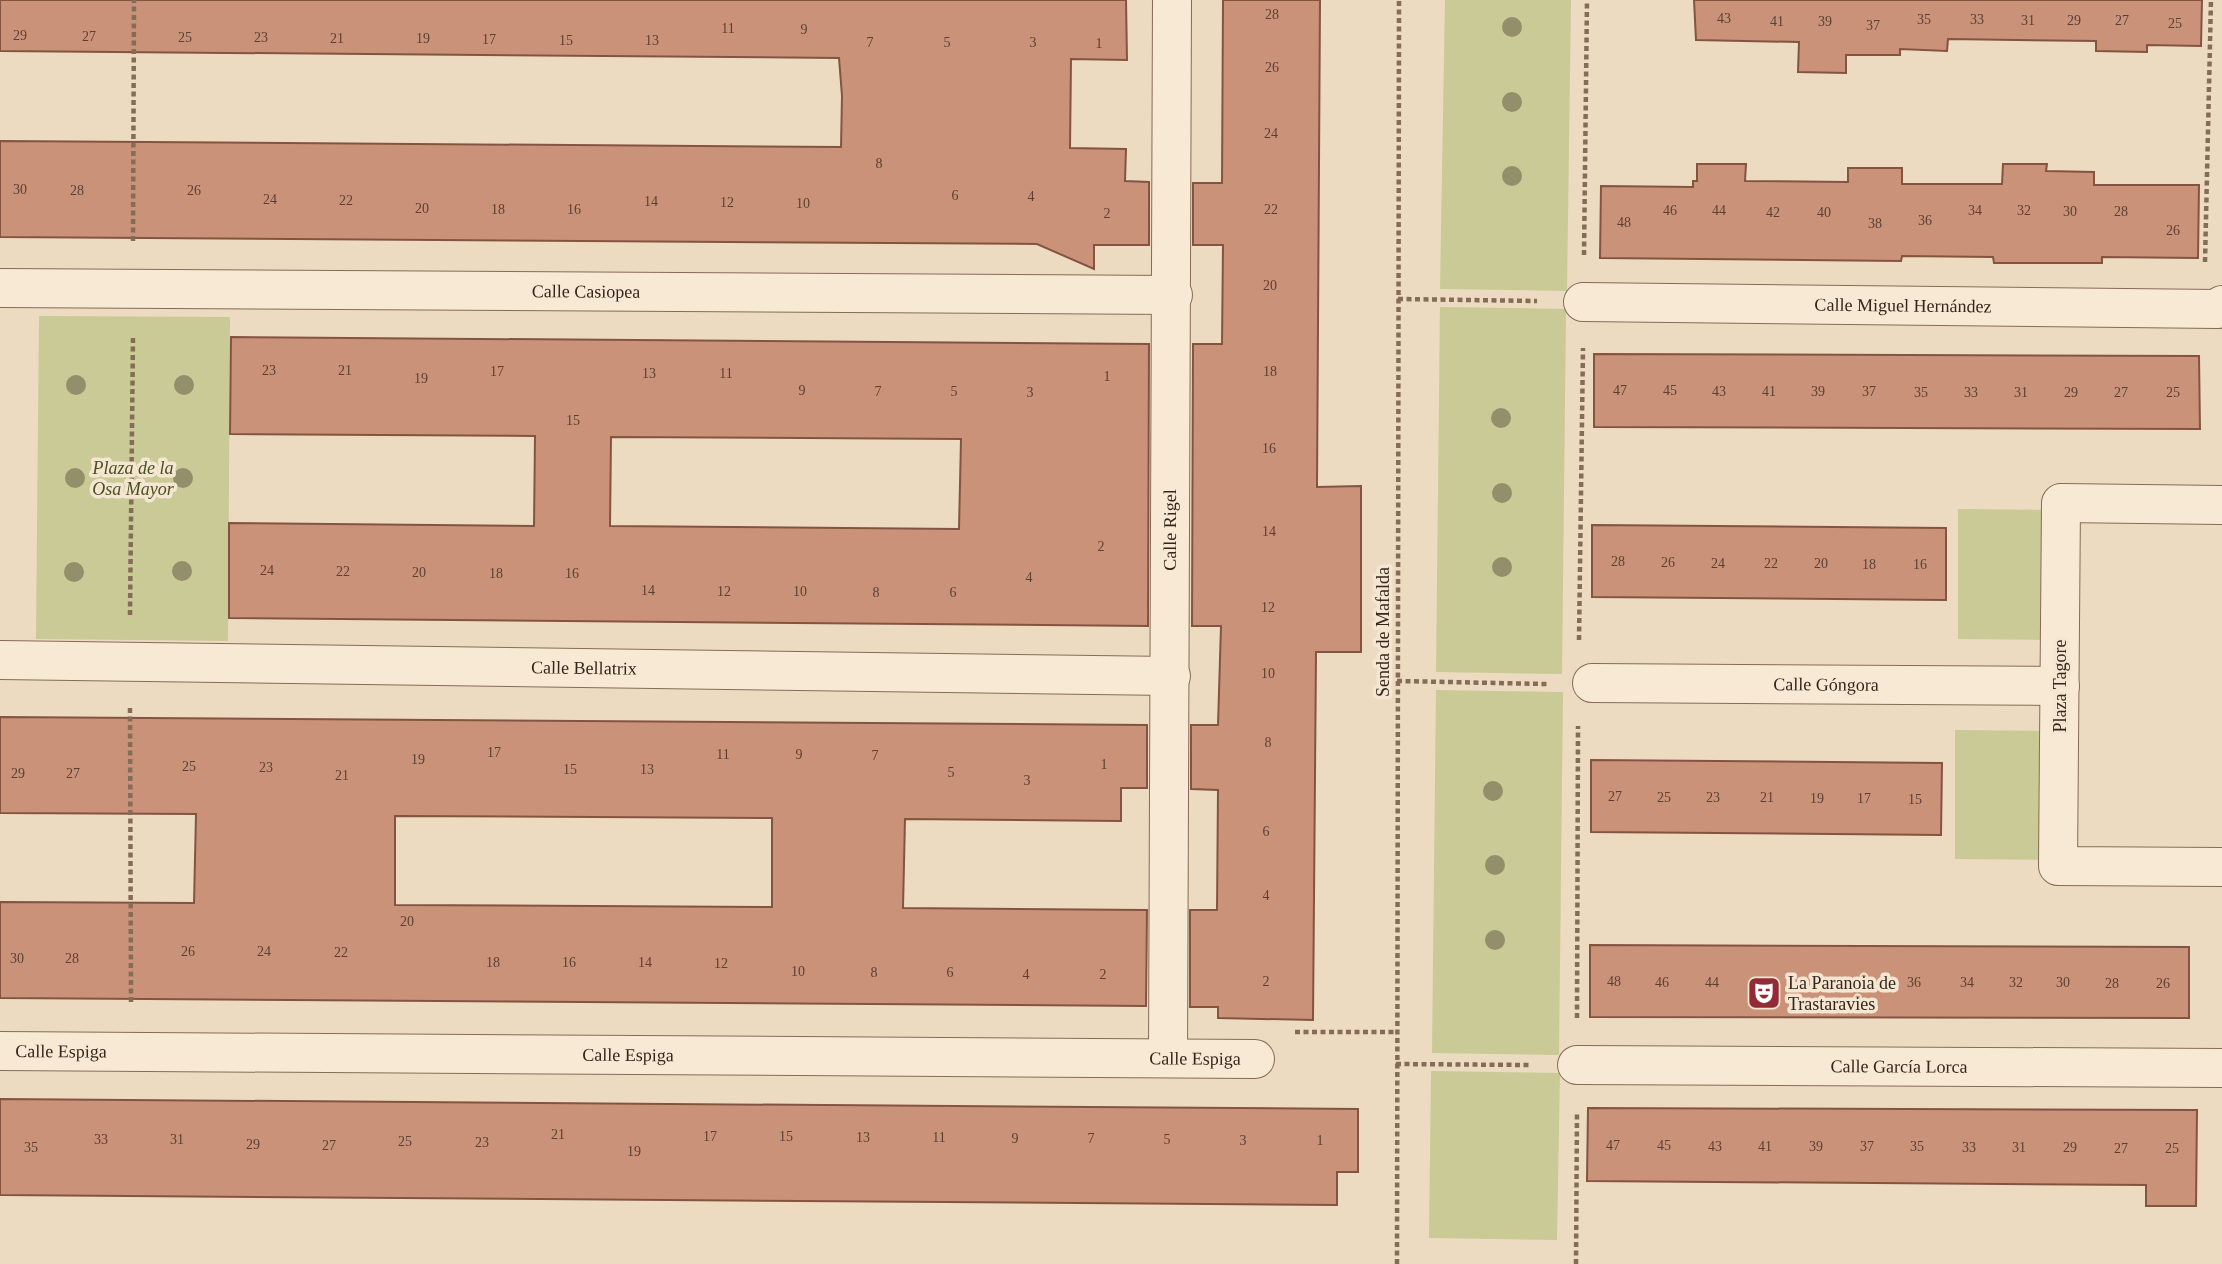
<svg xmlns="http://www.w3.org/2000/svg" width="2222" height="1264" font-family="'Times New Roman',serif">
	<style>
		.green { fill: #c9ca95 }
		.building { fill: #ca9278; stroke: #845440; stroke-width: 2; fill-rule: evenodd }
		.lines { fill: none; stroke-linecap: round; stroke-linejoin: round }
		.pedestrian-casing { stroke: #856c59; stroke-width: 40 }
		.minor-casing { stroke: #856c59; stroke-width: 40 }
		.path { stroke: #856c59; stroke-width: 4.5; stroke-dasharray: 5 3.5; stroke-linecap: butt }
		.pedestrian { stroke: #f8e9d4; stroke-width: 38 }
		.minor { stroke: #f8e9d4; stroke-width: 38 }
		.tree { fill: #938f6b }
		.labels { text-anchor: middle; stroke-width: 7; stroke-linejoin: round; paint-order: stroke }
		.number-label { font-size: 14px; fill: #5a4134 }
		.street-label { font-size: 18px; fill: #35261d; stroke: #f4e6d0 }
		.park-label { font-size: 18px; font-style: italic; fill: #4a5124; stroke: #f4e6d0 }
		.poi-label { font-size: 18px; fill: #35261d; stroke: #f4e6d0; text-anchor: start }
	</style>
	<rect width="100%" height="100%" fill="#ecdbc1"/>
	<g class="green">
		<polygon points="1445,0 1571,0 1567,291 1440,289"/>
		<polygon points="1440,307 1566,309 1562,674 1436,672"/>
		<polygon points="39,316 230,317 228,641 36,639"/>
		<polygon points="1958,509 2050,510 2050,640 1958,639"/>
		<polygon points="1436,690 1563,692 1559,1055 1432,1053"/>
		<polygon points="1955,730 2047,731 2047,860 1955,859"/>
		<polygon points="1431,1071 1560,1073 1557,1240 1429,1238"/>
	</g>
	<g class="building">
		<polygon points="0,0 1126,0 1127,60 1071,59 1070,148 1126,149 1125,181 1149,182 1149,245 1094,245 1094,269 1037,244 0,237 0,141 841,147 842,96 839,58 0,51"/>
		<polygon points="1223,0 1320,0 1317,487 1361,486 1361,652 1316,652 1313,1020 1218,1018 1218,1007 1190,1007 1190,910 1217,910 1218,790 1191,789 1191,725 1218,725 1221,626 1192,626 1193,344 1222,344 1223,245 1193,245 1193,183 1222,183"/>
		<polygon points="1694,0 2202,0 2201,46 2147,45 2147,52 2096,51 2096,41 1948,39 1947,51 1900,49 1900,55 1846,55 1846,73 1798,72 1799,42 1696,40"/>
		<polygon points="1697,164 1746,164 1745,181 1848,182 1848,168 1902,168 1902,184 2002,184 2003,164 2047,164 2046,171 2094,172 2094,185 2199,185 2198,258 2102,257 2102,263 1994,263 1993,257 1902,256 1901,261 1600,258 1601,186 1693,187 1693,181 1697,181"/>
		<path d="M 231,337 L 1149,344 L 1148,626 L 229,618 L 229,523 L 534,526 L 535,436 L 230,434 ZM 611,437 L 961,439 L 959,529 L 610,526 Z"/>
		<polygon points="1594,354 2199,356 2200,429 1594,427"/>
		<polygon points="1592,525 1946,528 1946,600 1592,597"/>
		<path d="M 0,717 L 1147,725 L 1147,788 L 1121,788 L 1121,821 L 905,819 L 903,908 L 1147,910 L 1146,1006 L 0,998 L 0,902 L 194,903 L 196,814 L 0,813 ZM 395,816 L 772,818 L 772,907 L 395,905 Z"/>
		<polygon points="1591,760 1942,763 1941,835 1591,832"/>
		<polygon points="1590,945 2189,947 2189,1018 1590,1017"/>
		<polygon points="0,1099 1358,1109 1358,1172 1337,1172 1337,1205 0,1195"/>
		<polygon points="1588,1108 2197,1110 2196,1206 2146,1206 2146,1185 1587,1181"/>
	</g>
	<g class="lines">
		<defs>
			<g id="pedestrian">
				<path id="s1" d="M 1583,302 L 2218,309 L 2222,305"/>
				<polyline points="2222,505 2061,503 2058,866 2222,867"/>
				<path id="s2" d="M 1592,683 L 2060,686"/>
				<path id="s3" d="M 1577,1065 L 2222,1068"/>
			</g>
			<g id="minor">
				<path id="s4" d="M 0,288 L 1173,295"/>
				<path id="s5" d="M 0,660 L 1171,676"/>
				<path id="s6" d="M 0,1051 L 1255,1059"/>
				<path id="s7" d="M 1168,1058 L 1172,0"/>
			</g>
		</defs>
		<use href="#pedestrian" class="pedestrian-casing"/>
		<use href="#minor" class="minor-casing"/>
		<g class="path">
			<polyline points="133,241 134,0"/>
			<polyline points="1584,255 1587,0"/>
			<polyline points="2205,262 2211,0"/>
			<polyline points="1398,299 1537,301"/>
			<polyline points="130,615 133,337"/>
			<polyline points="1579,640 1583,348"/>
			<polyline points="1397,681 1547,684"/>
			<polyline points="130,708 131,1004"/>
			<polyline points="1577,1018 1578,726"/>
			<polyline points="1295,1032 1397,1032"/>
			<polyline points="1396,1064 1532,1065"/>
			<polyline points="1397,1264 1399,0"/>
			<polyline points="1576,1264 1577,1111"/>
		</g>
		<use href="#pedestrian" class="pedestrian"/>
		<use href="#minor" class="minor"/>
	</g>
	<g class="tree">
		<circle cx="1512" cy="27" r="10"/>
		<circle cx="1512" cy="102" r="10"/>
		<circle cx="1512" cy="176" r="10"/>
		<circle cx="76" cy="385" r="10"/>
		<circle cx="184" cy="385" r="10"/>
		<circle cx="1501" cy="418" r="10"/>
		<circle cx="75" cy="478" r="10"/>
		<circle cx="183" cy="478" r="10"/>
		<circle cx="1502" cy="493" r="10"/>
		<circle cx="1502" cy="567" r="10"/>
		<circle cx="182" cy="571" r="10"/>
		<circle cx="74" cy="572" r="10"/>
		<circle cx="1493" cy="791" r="10"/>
		<circle cx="1495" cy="865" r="10"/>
		<circle cx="1495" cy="940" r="10"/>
	</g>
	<defs>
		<symbol id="theatre-square" viewBox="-11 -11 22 22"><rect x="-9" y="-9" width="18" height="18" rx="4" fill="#932b36" stroke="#f4e6d0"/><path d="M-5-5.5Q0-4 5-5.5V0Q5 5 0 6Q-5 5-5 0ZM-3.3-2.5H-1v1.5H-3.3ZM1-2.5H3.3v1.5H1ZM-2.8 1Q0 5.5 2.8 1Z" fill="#fff"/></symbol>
	</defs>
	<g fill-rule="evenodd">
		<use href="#theatre-square" x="1745" y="974" width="38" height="38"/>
	</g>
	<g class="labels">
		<g class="number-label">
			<text x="1272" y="19">28</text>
			<text x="1724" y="23">43</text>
			<text x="1924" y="24">35</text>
			<text x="1977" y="24">33</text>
			<text x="2028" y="25">31</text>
			<text x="2074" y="25">29</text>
			<text x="2122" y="25">27</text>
			<text x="1777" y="26">41</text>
			<text x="1825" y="26">39</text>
			<text x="2175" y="28">25</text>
			<text x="1873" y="30">37</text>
			<text x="728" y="33">11</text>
			<text x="804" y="34">9</text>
			<text x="20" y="40">29</text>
			<text x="89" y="41">27</text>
			<text x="185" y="42">25</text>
			<text x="261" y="42">23</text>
			<text x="337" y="43">21</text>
			<text x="423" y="43">19</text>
			<text x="489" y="44">17</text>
			<text x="566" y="45">15</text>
			<text x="652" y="45">13</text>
			<text x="870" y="47">7</text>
			<text x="947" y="47">5</text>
			<text x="1033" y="47">3</text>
			<text x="1099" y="48">1</text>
			<text x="1272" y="72">26</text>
			<text x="1271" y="138">24</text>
			<text x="879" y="168">8</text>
			<text x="20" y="194">30</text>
			<text x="77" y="195">28</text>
			<text x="194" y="195">26</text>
			<text x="955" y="200">6</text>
			<text x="1031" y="201">4</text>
			<text x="270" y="204">24</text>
			<text x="346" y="205">22</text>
			<text x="651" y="206">14</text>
			<text x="727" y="207">12</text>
			<text x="803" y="208">10</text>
			<text x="422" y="213">20</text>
			<text x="498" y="214">18</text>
			<text x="574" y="214">16</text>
			<text x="1271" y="214">22</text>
			<text x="1670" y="215">46</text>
			<text x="1719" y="215">44</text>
			<text x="1975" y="215">34</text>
			<text x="2024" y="215">32</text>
			<text x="2070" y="216">30</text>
			<text x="2121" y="216">28</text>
			<text x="1773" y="217">42</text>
			<text x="1824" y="217">40</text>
			<text x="1107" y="218">2</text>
			<text x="1925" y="225">36</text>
			<text x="1624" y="227">48</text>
			<text x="1875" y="228">38</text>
			<text x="2173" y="235">26</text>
			<text x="1270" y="290">20</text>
			<text x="269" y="375">23</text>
			<text x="345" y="375">21</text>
			<text x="497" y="376">17</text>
			<text x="1270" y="376">18</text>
			<text x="649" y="378">13</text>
			<text x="726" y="378">11</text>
			<text x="1107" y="381">1</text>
			<text x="421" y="383">19</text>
			<text x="802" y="395">9</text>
			<text x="1620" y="395">47</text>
			<text x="1670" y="395">45</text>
			<text x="878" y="396">7</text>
			<text x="954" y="396">5</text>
			<text x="1719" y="396">43</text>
			<text x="1769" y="396">41</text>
			<text x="1818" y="396">39</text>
			<text x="1869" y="396">37</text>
			<text x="1030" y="397">3</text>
			<text x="1921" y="397">35</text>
			<text x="1971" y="397">33</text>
			<text x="2021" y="397">31</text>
			<text x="2071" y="397">29</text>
			<text x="2121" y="397">27</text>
			<text x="2173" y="397">25</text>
			<text x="573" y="425">15</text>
			<text x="1269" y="453">16</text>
			<text x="1269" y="536">14</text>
			<text x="1101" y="551">2</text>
			<text x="1618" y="566">28</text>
			<text x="1668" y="567">26</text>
			<text x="1718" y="568">24</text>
			<text x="1771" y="568">22</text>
			<text x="1821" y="568">20</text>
			<text x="1869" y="569">18</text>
			<text x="1920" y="569">16</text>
			<text x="267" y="575">24</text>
			<text x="343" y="576">22</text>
			<text x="419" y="577">20</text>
			<text x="496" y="578">18</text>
			<text x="572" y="578">16</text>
			<text x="1029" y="582">4</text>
			<text x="648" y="595">14</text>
			<text x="724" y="596">12</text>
			<text x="800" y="596">10</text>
			<text x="876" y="597">8</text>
			<text x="953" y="597">6</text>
			<text x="1268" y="612">12</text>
			<text x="1268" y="678">10</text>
			<text x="1268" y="747">8</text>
			<text x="494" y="757">17</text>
			<text x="723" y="759">11</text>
			<text x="799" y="759">9</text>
			<text x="875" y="760">7</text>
			<text x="418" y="764">19</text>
			<text x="1104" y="769">1</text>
			<text x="189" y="771">25</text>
			<text x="266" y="772">23</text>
			<text x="570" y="774">15</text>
			<text x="647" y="774">13</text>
			<text x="951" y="777">5</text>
			<text x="18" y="778">29</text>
			<text x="73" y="778">27</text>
			<text x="342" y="780">21</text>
			<text x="1027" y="785">3</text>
			<text x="1615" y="801">27</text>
			<text x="1664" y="802">25</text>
			<text x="1713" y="802">23</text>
			<text x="1767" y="802">21</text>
			<text x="1817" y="803">19</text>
			<text x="1864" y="803">17</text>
			<text x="1915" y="804">15</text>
			<text x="1266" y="836">6</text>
			<text x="1266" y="900">4</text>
			<text x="407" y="926">20</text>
			<text x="188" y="956">26</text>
			<text x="264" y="956">24</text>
			<text x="341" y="957">22</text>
			<text x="17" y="963">30</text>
			<text x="72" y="963">28</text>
			<text x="493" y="967">18</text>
			<text x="569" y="967">16</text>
			<text x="645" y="967">14</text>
			<text x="721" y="968">12</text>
			<text x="798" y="976">10</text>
			<text x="874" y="977">8</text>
			<text x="950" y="977">6</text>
			<text x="1026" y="979">4</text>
			<text x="1103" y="979">2</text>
			<text x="1266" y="986">2</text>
			<text x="1614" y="986">48</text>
			<text x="1662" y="987">46</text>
			<text x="1712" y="987">44</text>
			<text x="1914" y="987">36</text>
			<text x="1967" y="987">34</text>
			<text x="2016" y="987">32</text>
			<text x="2063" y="987">30</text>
			<text x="2112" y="988">28</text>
			<text x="2163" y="988">26</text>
			<text x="558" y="1139">21</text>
			<text x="710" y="1141">17</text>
			<text x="786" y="1141">15</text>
			<text x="863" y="1142">13</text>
			<text x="939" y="1142">11</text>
			<text x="1015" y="1143">9</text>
			<text x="1091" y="1143">7</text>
			<text x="101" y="1144">33</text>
			<text x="177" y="1144">31</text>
			<text x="1167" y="1144">5</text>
			<text x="1243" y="1145">3</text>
			<text x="1320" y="1145">1</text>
			<text x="405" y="1146">25</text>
			<text x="482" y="1147">23</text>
			<text x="253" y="1149">29</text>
			<text x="329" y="1150">27</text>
			<text x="1613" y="1150">47</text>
			<text x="1664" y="1150">45</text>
			<text x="1715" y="1151">43</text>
			<text x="1765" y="1151">41</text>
			<text x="1816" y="1151">39</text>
			<text x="1867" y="1151">37</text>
			<text x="1917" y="1151">35</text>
			<text x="31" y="1152">35</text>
			<text x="1969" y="1152">33</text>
			<text x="2019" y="1152">31</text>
			<text x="2070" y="1152">29</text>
			<text x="2121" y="1153">27</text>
			<text x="2172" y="1153">25</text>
			<text x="634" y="1156">19</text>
		</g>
		<g class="street-label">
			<text dy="6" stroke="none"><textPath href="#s4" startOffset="586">Calle Casiopea</textPath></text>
			<text dy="6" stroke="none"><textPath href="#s1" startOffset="320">Calle Miguel Hernández</textPath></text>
			<text dy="6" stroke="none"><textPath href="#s7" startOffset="528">Calle Rigel</textPath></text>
			<text transform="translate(1383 632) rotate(-90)" y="6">Senda de Mafalda</text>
			<text dy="6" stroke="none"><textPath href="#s5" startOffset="584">Calle Bellatrix</textPath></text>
			<text dy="6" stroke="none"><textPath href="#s2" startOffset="234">Calle Góngora</textPath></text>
			<text transform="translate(2060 686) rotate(-90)" y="6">Plaza Tagore</text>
			<text dy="6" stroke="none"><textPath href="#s6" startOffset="61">Calle Espiga</textPath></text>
			<text dy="6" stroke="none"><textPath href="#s6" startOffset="628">Calle Espiga</textPath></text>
			<text dy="6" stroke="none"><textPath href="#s6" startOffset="1195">Calle Espiga</textPath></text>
			<text dy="6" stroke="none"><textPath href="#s3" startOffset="322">Calle García Lorca</textPath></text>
		</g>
		<g class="park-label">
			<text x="133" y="474">Plaza de la<tspan x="133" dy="21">Osa Mayor</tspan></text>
		</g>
		<g class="poi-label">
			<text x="1788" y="989">La Paranoia de<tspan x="1788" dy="21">Trastaravies</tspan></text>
		</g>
	</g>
</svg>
